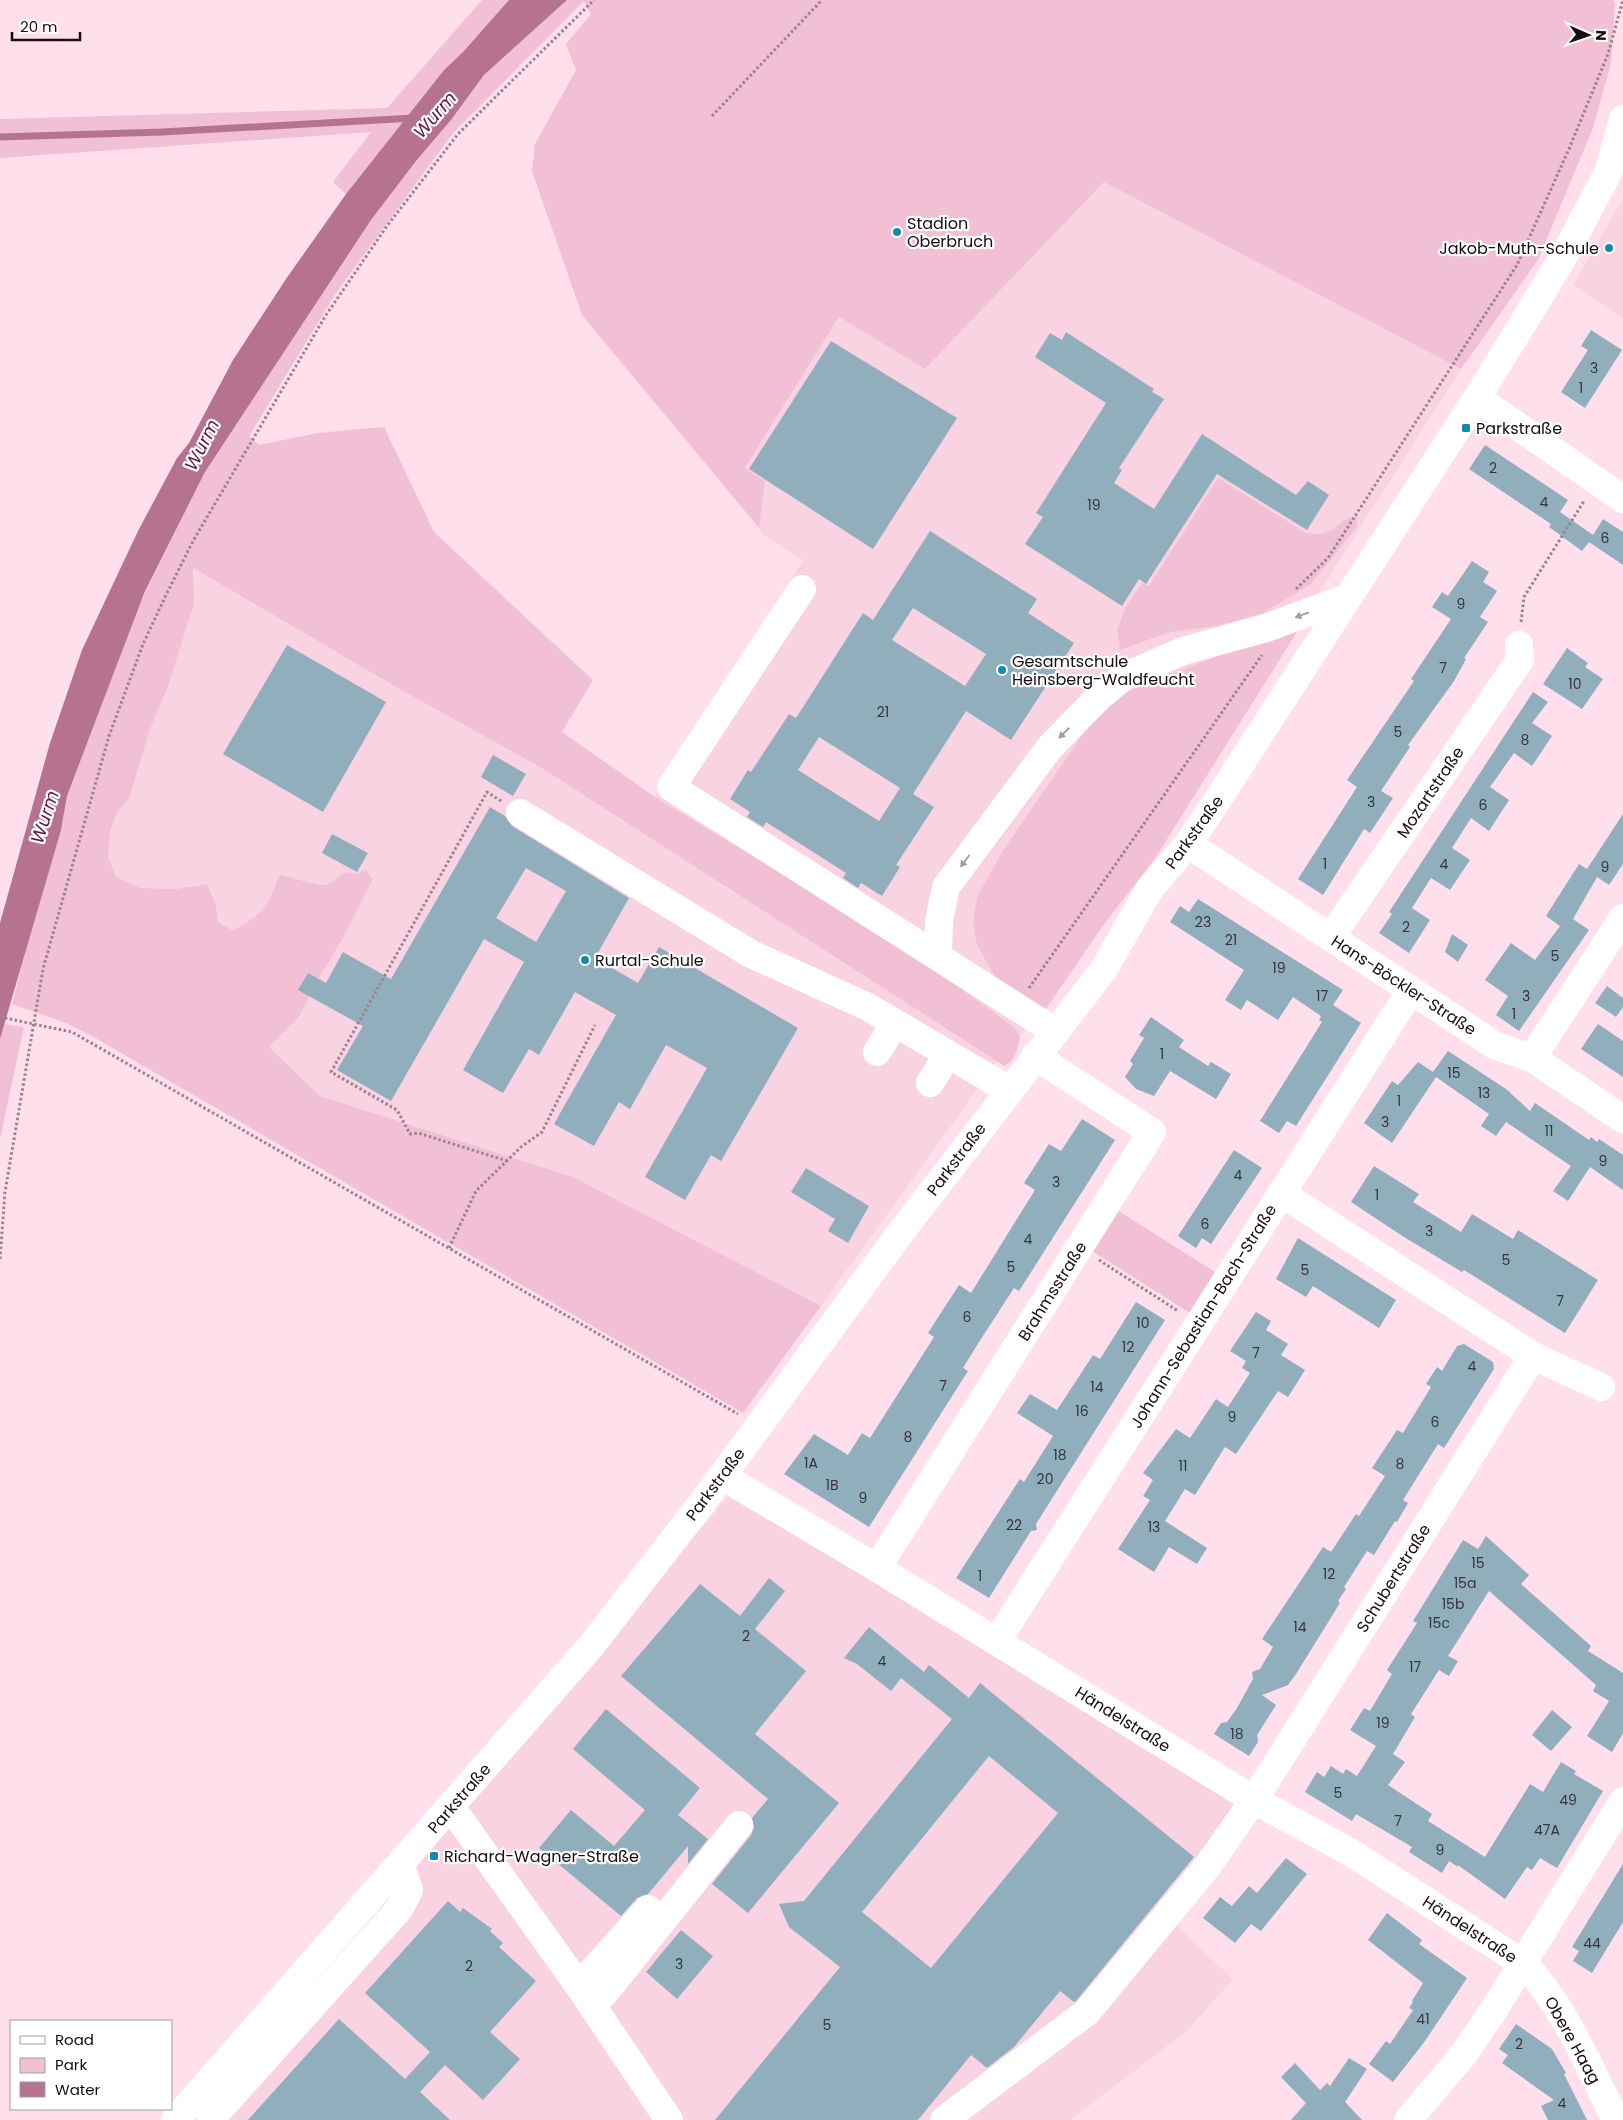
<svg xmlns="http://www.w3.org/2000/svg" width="1623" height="2120" font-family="Poppins,sans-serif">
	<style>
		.built { fill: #fad3e3 }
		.green { fill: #f1c0d4 }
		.water { fill: #b57390 }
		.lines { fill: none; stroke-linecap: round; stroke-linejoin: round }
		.stream { stroke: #b57390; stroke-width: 7 }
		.building { fill: #90aebc; fill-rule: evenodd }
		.path { stroke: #9a838c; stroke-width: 3; stroke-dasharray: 2.5 2.5; stroke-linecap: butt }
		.minor { stroke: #fff; stroke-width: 28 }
		.oneway { fill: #a29ea0 }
		.poi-dot { fill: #1589ad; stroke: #fff; stroke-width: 2 }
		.labels { text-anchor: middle; stroke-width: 4.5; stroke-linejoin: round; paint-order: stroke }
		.number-label { font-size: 14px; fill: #35343c }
		.poi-label { font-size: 16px; fill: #170c11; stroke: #fff; text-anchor: start }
		.street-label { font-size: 16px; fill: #170c11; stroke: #fff }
		.water-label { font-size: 18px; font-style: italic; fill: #651541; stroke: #fff }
	</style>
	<rect width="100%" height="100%" fill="#fedfeb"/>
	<g class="built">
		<polygon points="1104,182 1461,369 1199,781 1051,1001 1020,1036 1014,1027 903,947 655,797 803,560 762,534 759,528 765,481 745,469 839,317 925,369"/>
		<polygon points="1623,199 1623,318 1573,285"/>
		<polygon points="192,568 396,687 540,767 997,1062 821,1306 573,1177 320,1096 269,1047 299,1017 315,985 344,936 373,879 345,872 327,885 310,884 298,878 276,887 265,906 250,922 232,930 218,922 216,905 201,884 176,889 140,888 115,877 78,880"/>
		<polygon points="729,1495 1264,1814 1175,1924 1233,1979 1187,2031 1070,2120 193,2120 410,1875"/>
	</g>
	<g class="green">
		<polygon points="482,0 509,0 463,52 444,70 346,194 333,182 371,132 0,158 0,119 387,108"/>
		<path d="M 567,0 L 1613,0 L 1615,3 L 1611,63 L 1593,128 L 1538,260 L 1461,369 L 1104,182 L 925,369 L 839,317 L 745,468 L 765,481 L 759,528 L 582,315 L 532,171 L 535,144 L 576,70 L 566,44 L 591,14 L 584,1 L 453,133 L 336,293 L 249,436 L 259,445 L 318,433 L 384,427 L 434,532 L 593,680 L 562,732 L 655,797 L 903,947 L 1014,1027 L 1020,1036 C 1018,1048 1016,1061 1004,1066 L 540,767 L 396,687 L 193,568 L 194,604 L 168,686 L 150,729 L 129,799 L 119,809 L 110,830 L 108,857 L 116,877 L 140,888 L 176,889 L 207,884 L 216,905 L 218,922 L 232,930 C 259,919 271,903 279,875 C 296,878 310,884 327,885 L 345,872 L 357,874 L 365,869 L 373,879 L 344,936 L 315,985 L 299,1017 L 269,1047 L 320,1096 L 573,1177 L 821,1306 L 743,1413 L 90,1035 L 66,1023 L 12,1004 L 33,922 L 61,830 L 67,796 L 145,591 L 205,472 L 371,220 L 416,161 L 451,120 L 484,75 Z"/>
		<path d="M 1218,478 L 1306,533 C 1337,539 1333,519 1357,516 L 1357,527 L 1311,584 L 1263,613 L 1217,626 L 1170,632 L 1120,650 L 1117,630 L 1126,607 L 1142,583 L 1149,586 Z"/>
		<polygon points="1300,627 1156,857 1102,927 1046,1009 1001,987 977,945 973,922 977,897 1002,852 1096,715 1121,694 1225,653 1270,642"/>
		<polygon points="4,1024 24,1027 0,1139 0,1039"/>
		<polygon points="1117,1210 1215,1272 1190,1313 1092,1251"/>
	</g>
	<polygon class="water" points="509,0 567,0 484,75 451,120 416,161 371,220 205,472 145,591 67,796 61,830 0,1039 0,923 50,743 82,650 138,531 177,458 189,443 233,360 286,279 346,194 444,70 463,52"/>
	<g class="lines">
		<polyline class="stream" points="0,137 162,132 414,118"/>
	</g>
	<g class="building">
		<polygon points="1591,330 1622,350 1585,408 1561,392 1588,350 1581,346"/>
		<polygon points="1066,332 1154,389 1152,392 1164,399 1119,468 1122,470 1114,483 1154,509 1202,434 1296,495 1308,481 1329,495 1307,530 1217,474 1146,584 1139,579 1122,606 1025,544 1043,517 1036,513 1106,403 1035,357 1050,333 1062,340"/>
		<polygon points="831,341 957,418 873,549 749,469"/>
		<polygon points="1485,445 1568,500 1560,512 1593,535 1603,519 1623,532 1623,565 1589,542 1582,551 1549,527 1551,524 1469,469"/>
		<path d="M 930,531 L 1037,599 L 1028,613 L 1074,643 L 1011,740 L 966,711 L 913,794 L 934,807 L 896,865 L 900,867 L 882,896 L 861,883 L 858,888 L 843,878 L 846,873 L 766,822 L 763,827 L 747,817 L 750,812 L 730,799 L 748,770 L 751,772 L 789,714 L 796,718 L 863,613 L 873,620 ZM 913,608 L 986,654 L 965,686 L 892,640 ZM 819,737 L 900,788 L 879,821 L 798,770 Z"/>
		<polygon points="1472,561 1489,572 1483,582 1497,591 1480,617 1488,622 1464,658 1466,659 1454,681 1408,745 1410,747 1381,791 1393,798 1370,833 1364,829 1323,895 1298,879 1357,787 1347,780 1414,681 1411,679 1451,619 1432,607 1442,592 1448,596"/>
		<polygon points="287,645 386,702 323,812 223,754"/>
		<polygon points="1567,648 1588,663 1585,667 1603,679 1582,709 1543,684"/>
		<polygon points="1533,692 1548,702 1532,723 1552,736 1532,766 1514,753 1490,787 1509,800 1489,831 1471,818 1452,848 1470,860 1450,890 1431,878 1412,908 1430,920 1409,953 1379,933 1392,914 1389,912"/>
		<polygon points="493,755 526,774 513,796 481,777"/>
		<path d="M 490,807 L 505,816 L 512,826 L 629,898 L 595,958 L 638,983 L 659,947 L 798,1028 L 721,1161 L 711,1155 L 685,1200 L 645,1177 L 707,1068 L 666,1045 L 630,1109 L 619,1102 L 594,1146 L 554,1124 L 616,1015 L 575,992 L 539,1055 L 529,1049 L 503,1093 L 463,1070 L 524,962 L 484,939 L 391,1101 L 337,1070 L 363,1026 L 298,990 L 308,973 L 326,983 L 343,952 L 391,979 ZM 526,868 L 566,891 L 536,942 L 496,918 Z"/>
		<polygon points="1623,814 1623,864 1609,885 1597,877 1573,919 1589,930 1519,1031 1496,1015 1508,996 1485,980 1511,943 1535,960 1560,926 1546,916 1579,864 1587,869"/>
		<polygon points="332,834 368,853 357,872 322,853"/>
		<polygon points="1198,899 1343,990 1333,1005 1361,1023 1296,1126 1287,1121 1279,1133 1260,1121 1322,1022 1319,1020 1321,1016 1293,997 1278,1020 1247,1000 1241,1010 1225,1000 1244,970 1170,922 1180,906 1189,912"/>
		<polygon points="1452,934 1468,945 1458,962 1445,952"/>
		<polygon points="1607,986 1623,998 1623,1007 1616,1017 1595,1003"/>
		<polygon points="1151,1017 1184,1040 1179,1047 1208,1066 1211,1062 1231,1074 1216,1099 1170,1071 1154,1096 1136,1089 1125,1077 1133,1064 1130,1061 1144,1038 1139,1035"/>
		<polygon points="1598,1024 1623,1041 1623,1077 1581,1049"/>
		<polygon points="1448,1051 1506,1089 1530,1111 1535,1103 1589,1140 1591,1137 1597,1142 1599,1139 1623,1155 1623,1190 1590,1167 1568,1201 1553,1191 1571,1166 1506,1122 1496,1136 1481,1126 1489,1114 1436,1077 1392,1143 1364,1123 1392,1081 1398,1085 1418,1062 1433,1072"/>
		<polygon points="1082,1119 1115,1140 1019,1291 1014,1288 979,1342 963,1368 968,1371 869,1527 784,1474 814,1434 848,1455 862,1433 870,1438 934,1337 928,1333 959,1285 971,1293 1035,1190 1024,1183 1049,1144 1061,1151"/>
		<polygon points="1234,1150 1262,1168 1211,1244 1202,1238 1196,1248 1178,1236"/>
		<polygon points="1374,1166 1419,1194 1413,1202 1461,1232 1472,1214 1513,1239 1518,1230 1598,1280 1565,1333 1464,1270 1462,1272 1404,1237 1351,1202"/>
		<polygon points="806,1168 869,1206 848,1243 828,1231 835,1219 791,1192"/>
		<polygon points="1298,1238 1396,1300 1379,1328 1313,1286 1306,1297 1276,1279"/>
		<polygon points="1136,1302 1165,1320 1036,1524 1037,1530 1031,1531 989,1598 956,1578 1020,1479 1024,1482 1053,1436 1017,1413 1030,1394 1057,1410 1093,1355 1100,1359"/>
		<polygon points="1256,1312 1271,1321 1266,1330 1288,1344 1281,1355 1305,1370 1288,1397 1278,1391 1236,1454 1225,1447 1195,1495 1185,1489 1165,1521 1207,1548 1197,1564 1169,1547 1154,1572 1118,1549 1150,1500 1143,1496 1153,1480 1143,1473 1176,1429 1190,1438 1216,1399 1228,1407 1250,1373 1242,1368 1246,1361 1230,1351"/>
		<polygon points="1464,1344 1493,1362 1494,1369 1444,1448 1438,1444 1403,1500 1408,1503 1397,1522 1395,1521 1374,1555 1367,1551 1344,1587 1346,1589 1338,1601 1340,1603 1296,1674 1288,1685 1262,1695 1276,1705 1257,1735 1258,1742 1249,1756 1214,1734 1221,1723 1227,1722 1237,1708 1253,1679 1252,1672 1260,1669 1273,1647 1262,1639 1323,1547 1331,1552 1356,1514 1359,1516 1385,1476 1372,1468 1397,1430 1403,1433 1431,1387 1426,1384 1437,1367 1442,1371 1457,1346"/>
		<polygon points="1486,1536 1529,1575 1521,1584 1591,1646 1588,1651 1623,1673 1623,1733 1612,1752 1587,1736 1609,1701 1593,1691 1596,1685 1489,1591 1448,1656 1458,1661 1449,1676 1439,1670 1411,1714 1415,1717 1393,1754 1405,1762 1388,1785 1432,1814 1428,1821 1485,1857 1530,1784 1543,1792 1561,1762 1576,1771 1574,1774 1603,1791 1557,1868 1540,1858 1532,1870 1527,1867 1505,1899 1458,1865 1458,1867 1449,1861 1442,1873 1409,1852 1412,1847 1356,1814 1352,1821 1305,1792 1317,1772 1324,1777 1331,1766 1343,1774 1346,1769 1357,1776 1376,1746 1350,1730 1364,1708 1370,1711 1392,1674 1387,1670 1417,1623 1413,1621 1463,1540 1478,1549"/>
		<polygon points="769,1578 785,1591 755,1629 806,1671 755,1734 839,1803 748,1913 712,1884 751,1835 754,1827 752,1818 768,1799 621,1676 700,1584 740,1616"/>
		<path d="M 869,1627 L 924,1672 L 929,1665 L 969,1698 L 980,1683 L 1194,1857 L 1076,2001 L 1074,2002 L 1060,1991 L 1014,2047 L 987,2068 L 971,2055 L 918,2120 L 715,2120 L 840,1967 L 789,1927 L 779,1904 L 804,1901 L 952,1719 L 901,1678 L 891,1691 L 857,1664 L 844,1658 ZM 989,1756 L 1058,1813 L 931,1968 L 862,1912 Z"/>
		<polygon points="606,1709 700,1788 678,1815 708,1839 688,1864 688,1846 648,1894 637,1898 621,1916 539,1848 571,1810 614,1846 645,1810 573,1749"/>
		<polygon points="1552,1710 1572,1727 1551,1751 1532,1735"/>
		<polygon points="1286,1858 1307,1874 1261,1931 1251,1924 1235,1943 1203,1918 1220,1897 1232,1906 1249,1886 1257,1893"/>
		<polygon points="1623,1864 1623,1922 1592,1973 1573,1961 1579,1951 1572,1947"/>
		<polygon points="448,1901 460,1912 463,1908 492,1929 490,1931 503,1943 499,1947 536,1981 490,2032 520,2059 483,2100 445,2065 420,2092 450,2120 248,2120 339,2019 405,2079 430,2052 365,1993"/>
		<polygon points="1387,1913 1422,1940 1419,1944 1467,1978 1425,2041 1393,2082 1369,2064 1386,2041 1390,2044 1413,2010 1409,2008 1413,2002 1412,2001 1423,1983 1368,1940"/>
		<polygon points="681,1930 713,1956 677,1999 646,1972"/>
		<polygon points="1516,2024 1552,2049 1566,2073 1564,2074 1587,2120 1548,2120 1541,2106 1554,2100 1502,2063 1508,2055 1499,2049"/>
		<polygon points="1349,2058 1367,2069 1345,2102 1362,2120 1291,2120 1306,2103 1281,2077 1295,2063 1320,2090 1327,2083 1330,2086"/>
	</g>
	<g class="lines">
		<g class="path">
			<polyline points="712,116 822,0"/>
			<polyline points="1296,589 1328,558 1517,265 1569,149 1608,54 1623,0"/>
			<polyline points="1521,622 1524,597 1584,501"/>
			<polyline points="501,801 487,792 331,1072 397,1110 410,1134 418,1133 507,1161"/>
			<polyline points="1029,988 1262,655"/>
			<polyline points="0,1017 72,1032 738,1414"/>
			<polyline points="449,1248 476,1191 521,1147 542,1132 595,1025"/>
			<polyline points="0,1259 5,1192 43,969 109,736 143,644 167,593 193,541 326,315 387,226 458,134 594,0"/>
			<polyline points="1099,1260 1178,1311"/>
		</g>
		<g class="minor">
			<polyline points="1477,398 1623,499"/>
			<polyline points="802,589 671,787 1056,1032"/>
			<polyline points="520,813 751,954 868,1007 1009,1090"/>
			<polyline points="1188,844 1496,1046 1532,1058 1623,1119"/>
			<polyline points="1331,937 1520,660 1519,645"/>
			<polyline points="938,955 939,921 946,887 1050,747 1098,698 1123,677 1183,651 1266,628 1347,598"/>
			<polyline points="877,1052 895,1023"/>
			<polyline points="1532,1058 1623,918"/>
			<polyline points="930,1083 948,1054"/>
			<polyline points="1533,1356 1601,1387"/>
			<path d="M 722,1476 L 877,1568 L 1254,1800 L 1350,1852 L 1524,1964 C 1564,2005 1590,2069 1616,2120"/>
			<polyline points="877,1568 1152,1132 1035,1056"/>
			<polyline points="997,1641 1411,990"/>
			<polyline points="451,1807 579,1986 669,2120"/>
			<polyline points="579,1986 648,1909"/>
			<polyline points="592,2006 611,1985 739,1825"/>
			<polyline points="175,2120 591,1646 702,1503 904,1228 1104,969 1149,890 1188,844 1209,813 1477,398 1561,261 1608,173 1623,119"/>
			<polyline points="210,2120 400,1908 409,1890 400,1864"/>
			<polyline points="944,2120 1087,2012 1206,1868 1254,1800 1533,1356 1281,1193"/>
			<polyline points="1408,2120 1463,2055 1493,2011 1623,1801"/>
		</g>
	</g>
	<defs><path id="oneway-solid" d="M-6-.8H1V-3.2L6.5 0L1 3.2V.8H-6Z" transform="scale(1.25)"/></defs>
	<g class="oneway">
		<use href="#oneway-solid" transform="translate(1302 615) rotate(160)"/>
		<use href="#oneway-solid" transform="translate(1064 733) rotate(135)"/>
		<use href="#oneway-solid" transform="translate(965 861) rotate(127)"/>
	</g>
	<g class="poi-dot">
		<circle cx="897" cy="232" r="5"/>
		<circle cx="1609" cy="248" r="5"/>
		<rect x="1461" y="423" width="10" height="10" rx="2.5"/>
		<circle cx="1002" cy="670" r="5"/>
		<circle cx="585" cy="960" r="5"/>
		<rect x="429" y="1851" width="10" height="10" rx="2.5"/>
	</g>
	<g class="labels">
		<g class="number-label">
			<text x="1594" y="373">3</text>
			<text x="1581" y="393">1</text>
			<text x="1493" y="473">2</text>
			<text x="1544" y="507">4</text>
			<text x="1094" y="510">19</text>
			<text x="1605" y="543">6</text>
			<text x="1461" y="609">9</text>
			<text x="1443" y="673">7</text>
			<text x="1575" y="689">10</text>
			<text x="883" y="717">21</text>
			<text x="1398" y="737">5</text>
			<text x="1525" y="745">8</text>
			<text x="1371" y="807">3</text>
			<text x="1483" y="810">6</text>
			<text x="1325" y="869">1</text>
			<text x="1444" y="869">4</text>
			<text x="1605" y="872">9</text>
			<text x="1203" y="927">23</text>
			<text x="1406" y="932">2</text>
			<text x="1231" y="945">21</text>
			<text x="1555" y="961">5</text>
			<text x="1279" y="973">19</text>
			<text x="1322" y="1001">17</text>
			<text x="1526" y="1001">3</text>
			<text x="1514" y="1019">1</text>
			<text x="1162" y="1059">1</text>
			<text x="1454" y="1078">15</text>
			<text x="1484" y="1098">13</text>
			<text x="1399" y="1106">1</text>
			<text x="1385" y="1127">3</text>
			<text x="1549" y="1136">11</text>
			<text x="1603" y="1166">9</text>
			<text x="1238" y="1180">4</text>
			<text x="1056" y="1187">3</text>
			<text x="1377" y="1200">1</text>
			<text x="1205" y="1229">6</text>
			<text x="1429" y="1236">3</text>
			<text x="1028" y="1244">4</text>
			<text x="1506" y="1265">5</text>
			<text x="1011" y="1272">5</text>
			<text x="1305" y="1275">5</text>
			<text x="1560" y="1306">7</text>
			<text x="967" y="1322">6</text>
			<text x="1143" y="1328">10</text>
			<text x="1128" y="1352">12</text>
			<text x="1256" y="1358">7</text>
			<text x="1472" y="1371">4</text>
			<text x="943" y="1391">7</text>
			<text x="1097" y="1392">14</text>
			<text x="1082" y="1416">16</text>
			<text x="1232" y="1422">9</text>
			<text x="1435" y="1427">6</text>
			<text x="908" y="1442">8</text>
			<text x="1060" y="1460">18</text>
			<text x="811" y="1468">1A</text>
			<text x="1400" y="1469">8</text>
			<text x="1183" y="1471">11</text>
			<text x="1045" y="1484">20</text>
			<text x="832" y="1490">1B</text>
			<text x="863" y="1503">9</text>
			<text x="1014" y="1530">22</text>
			<text x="1154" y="1532">13</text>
			<text x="1478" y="1568">15</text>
			<text x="1329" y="1579">12</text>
			<text x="980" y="1581">1</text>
			<text x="1465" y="1588">15a</text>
			<text x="1453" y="1609">15b</text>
			<text x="1439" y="1628">15c</text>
			<text x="1300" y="1632">14</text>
			<text x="746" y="1641">2</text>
			<text x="882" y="1666">4</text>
			<text x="1415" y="1672">17</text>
			<text x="1383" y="1728">19</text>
			<text x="1237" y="1739">18</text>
			<text x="1338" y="1798">5</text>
			<text x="1568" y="1805">49</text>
			<text x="1398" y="1826">7</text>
			<text x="1547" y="1835">47A</text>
			<text x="1440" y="1855">9</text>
			<text x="1592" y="1948">44</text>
			<text x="679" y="1969">3</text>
			<text x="469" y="1971">2</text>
			<text x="1423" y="2024">41</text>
			<text x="827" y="2030">5</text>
			<text x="1519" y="2049">2</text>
			<text x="1562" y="2108">4</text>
		</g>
		<g class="poi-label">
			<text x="907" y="229">Stadion<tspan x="907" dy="18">Oberbruch</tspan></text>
			<text x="1599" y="254" text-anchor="end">Jakob-Muth-Schule</text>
			<text x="1476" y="434">Parkstraße</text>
			<text x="1012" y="667">Gesamtschule<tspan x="1012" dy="18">Heinsberg-Waldfeucht</tspan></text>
			<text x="595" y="966">Rurtal-Schule</text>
			<text x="444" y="1862">Richard-Wagner-Straße</text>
		</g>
		<g class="street-label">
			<text transform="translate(1430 792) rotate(-56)" y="6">Mozartstraße</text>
			<text transform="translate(1194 832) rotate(-54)" y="6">Parkstraße</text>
			<text transform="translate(1404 985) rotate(33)" y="6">Hans-Böckler-Straße</text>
			<text transform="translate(956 1159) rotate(-53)" y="6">Parkstraße</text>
			<text transform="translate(1052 1291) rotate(-58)" y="6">Brahmsstraße</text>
			<text transform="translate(1203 1316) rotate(-58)" y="6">Johann-Sebastian-Bach-Straße</text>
			<text transform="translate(715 1484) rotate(-53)" y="6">Parkstraße</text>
			<text transform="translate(1393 1578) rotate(-58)" y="6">Schubertstraße</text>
			<text transform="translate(1123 1719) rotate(32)" y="6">Händelstraße</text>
			<text transform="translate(459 1798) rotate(-49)" y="6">Parkstraße</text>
			<text transform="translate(1470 1929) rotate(33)" y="6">Händelstraße</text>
			<text transform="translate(1573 2040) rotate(61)" y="6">Obere Haag</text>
		</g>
		<g class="water-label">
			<text transform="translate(435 115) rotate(-49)" y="6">Wurm</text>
			<text transform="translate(202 445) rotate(-63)" y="6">Wurm</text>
			<text transform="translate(45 817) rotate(-72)" y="6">Wurm</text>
		</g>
	</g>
	<rect x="10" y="2020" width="162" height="90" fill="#ffffff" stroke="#a29ea0"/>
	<rect x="20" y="2036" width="25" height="8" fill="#ffffff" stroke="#a29ea0"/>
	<text x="55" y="2045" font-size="15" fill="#170c11">Road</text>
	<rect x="20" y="2058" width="25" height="15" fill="#f1c0d4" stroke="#a29ea0"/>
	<text x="55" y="2070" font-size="15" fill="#170c11">Park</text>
	<rect x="20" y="2082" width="25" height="15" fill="#b57390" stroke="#a29ea0"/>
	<text x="55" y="2095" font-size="15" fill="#170c11">Water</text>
	<g transform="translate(1588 35) rotate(92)" stroke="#ffffff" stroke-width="4" paint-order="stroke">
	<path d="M0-4L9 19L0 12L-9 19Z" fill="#170c11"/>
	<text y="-8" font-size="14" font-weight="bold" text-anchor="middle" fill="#170c11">N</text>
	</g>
	<path d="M12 32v8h68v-8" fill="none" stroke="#170c11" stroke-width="2.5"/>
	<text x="20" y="32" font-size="15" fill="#170c11" stroke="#ffffff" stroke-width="4" paint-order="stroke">20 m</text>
</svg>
